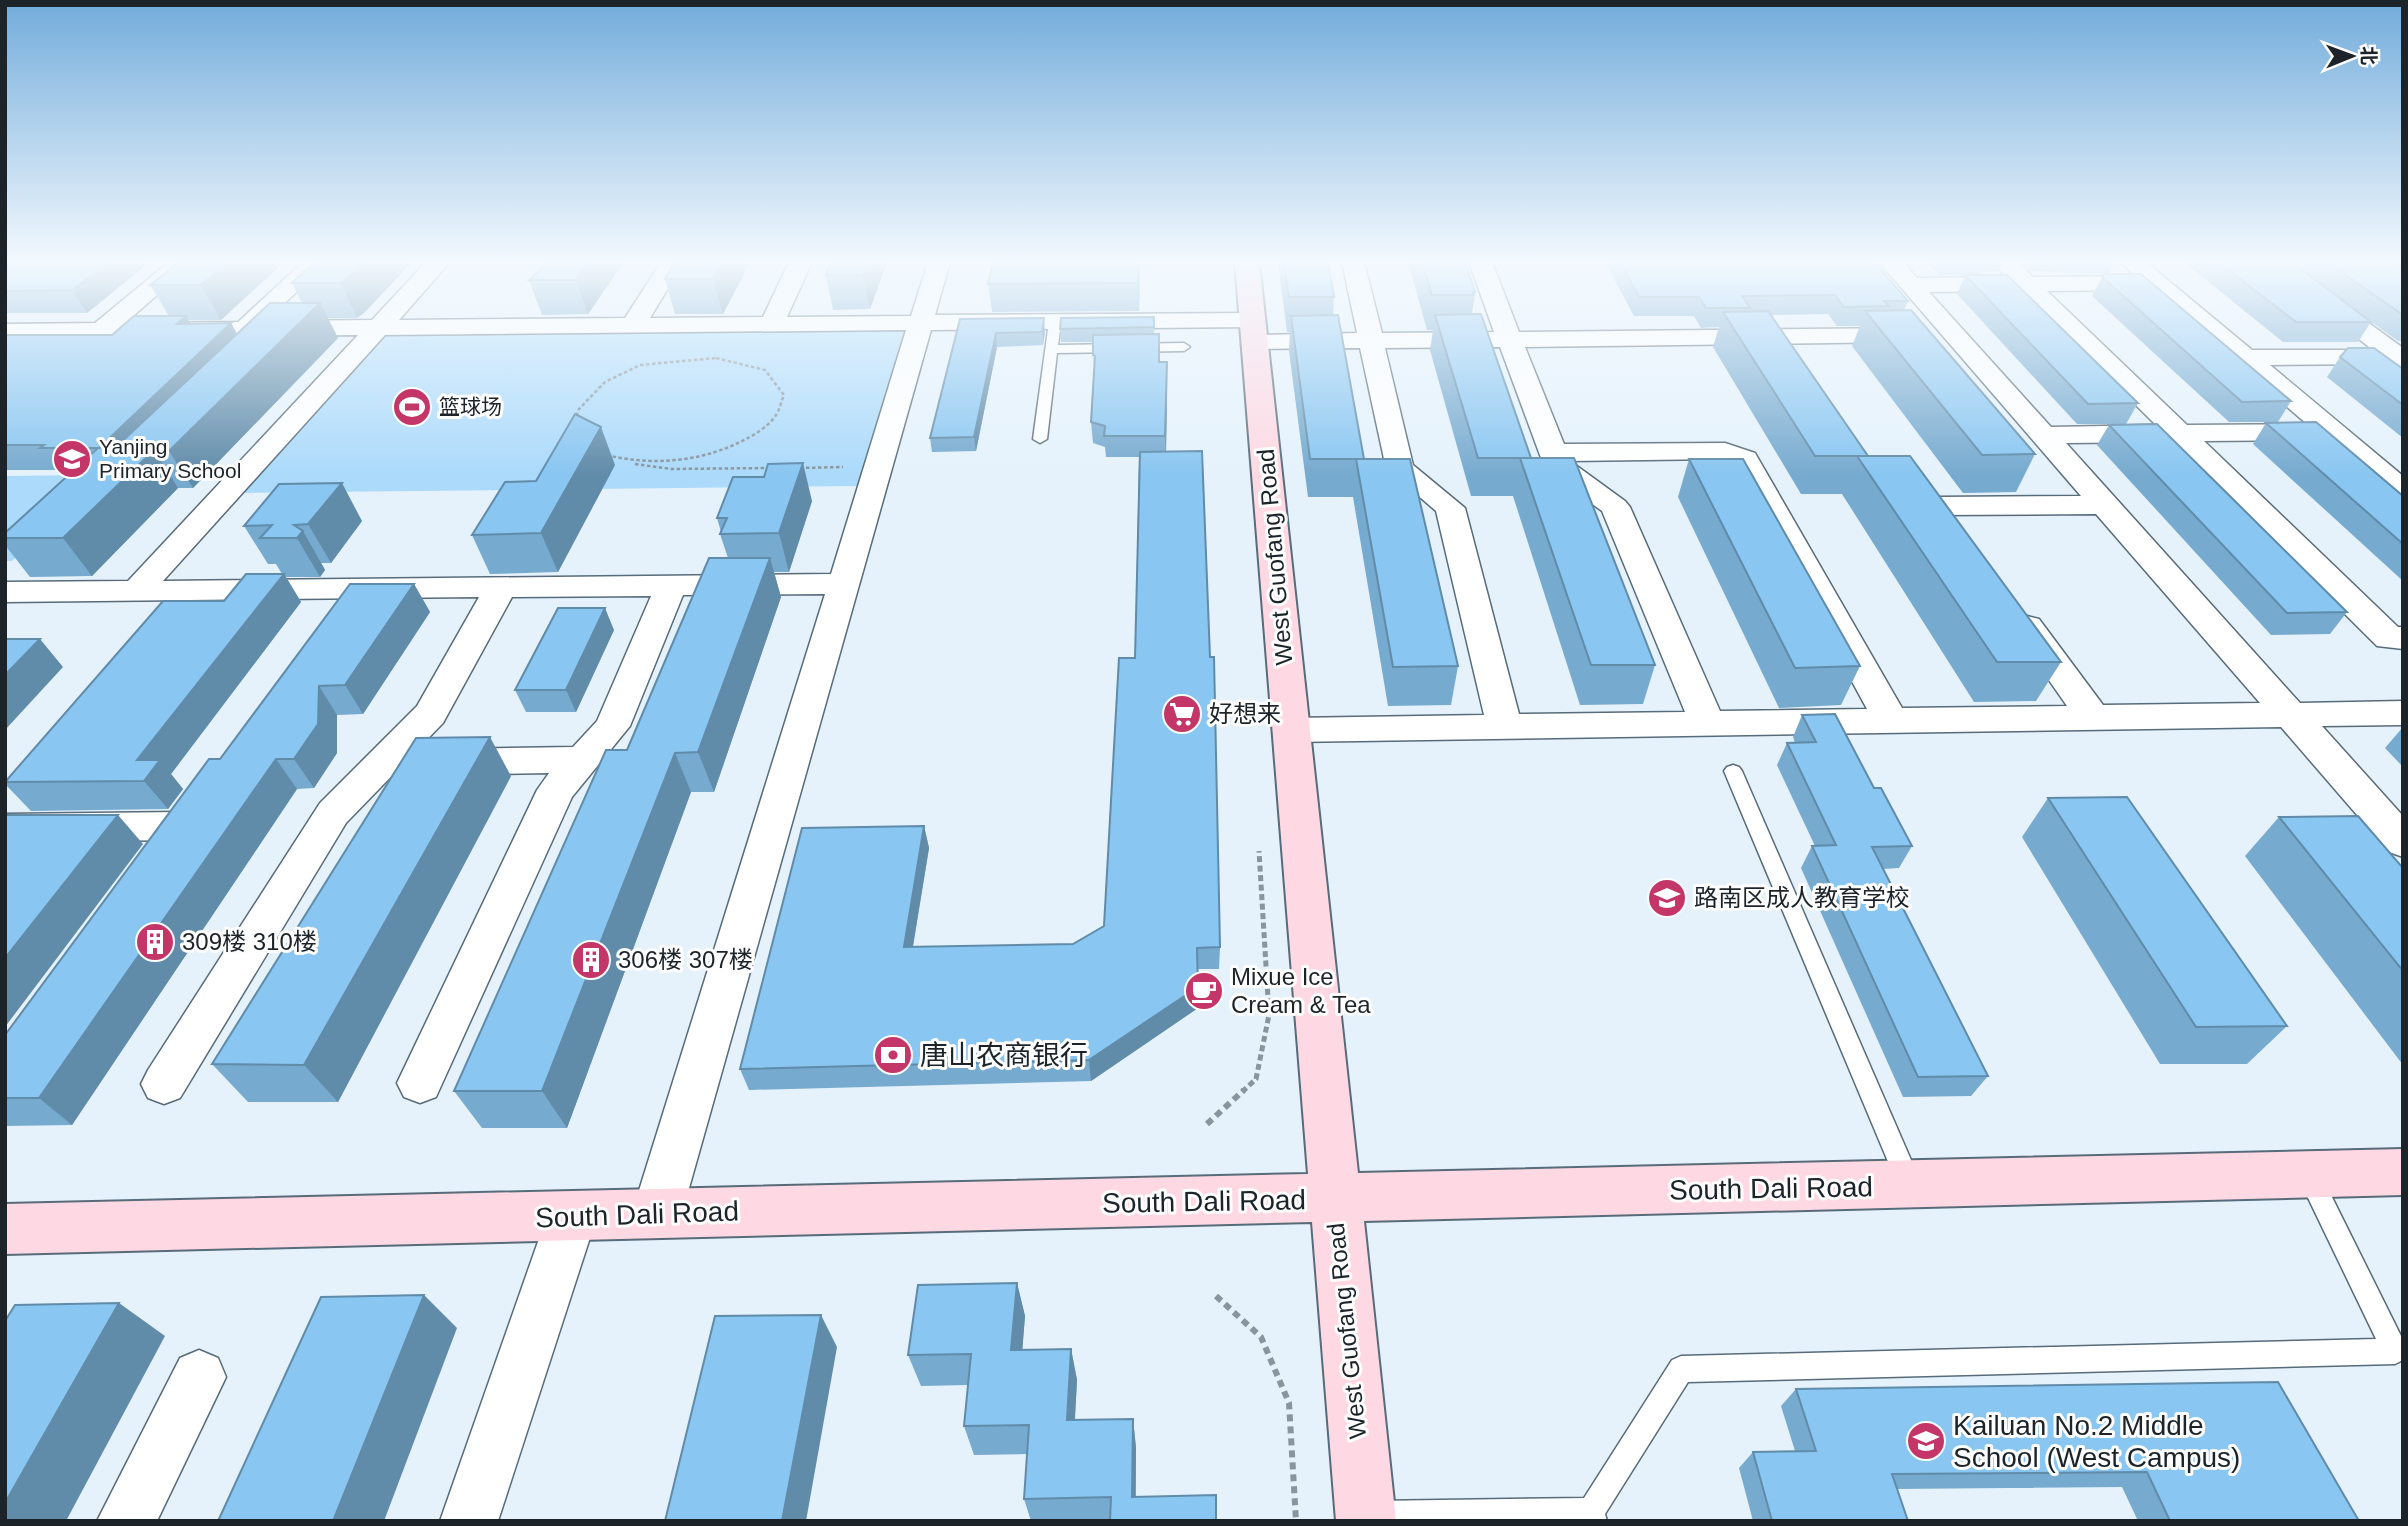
<svg xmlns="http://www.w3.org/2000/svg" width="2408" height="1526" font-family="Arial,'Noto Sans SC',sans-serif">
	<style>
		.green { fill: #abdafb }
		.lines { fill: none; stroke-linecap: round; stroke-linejoin: round }
		.lane-casing { stroke: #586b79; stroke-width: 3 }
		.street-casing { stroke: #586b79; stroke-width: 3 }
		.secondary-casing { stroke: #586b79; stroke-width: 4 }
		.path-far2 { stroke: #89949c; stroke-width: 2.5; stroke-dasharray: 3.5 2.5; stroke-linecap: butt }
		.path-far1 { stroke: #89949c; stroke-width: 5; stroke-dasharray: 6 3.5; stroke-linecap: butt }
		.path { stroke: #89949c; stroke-width: 6; stroke-dasharray: 7 5; stroke-linecap: butt }
		.lane { fill: #fff; fill-rule: evenodd }
		.street { fill: #fff; fill-rule: evenodd }
		.secondary { fill: #fed9e3; fill-rule: evenodd }
		.wall { fill: #76aacf }
		.shaded-wall { fill: #608ba9 }
		.building { fill: #89c6f1; stroke: #608ba9; stroke-width: 2 }
		.labels { text-anchor: middle; stroke-width: 6; stroke-linejoin: round; paint-order: stroke }
		.far-poi-label { font-size: 21px; fill: #1c242a; stroke: #fdfdfd; text-anchor: start }
		.street-label { font-size: 24px; fill: #1c242a; stroke: #fdfdfd }
		.poi-label { font-size: 24px; fill: #1c242a; stroke: #fdfdfd; text-anchor: start }
		.near-poi-label { font-size: 28px; fill: #1c242a; stroke: #fdfdfd; text-anchor: start }
		.near-street-label { font-size: 28px; fill: #1c242a; stroke: #fdfdfd }
	</style>
	<rect width="100%" height="100%" fill="#e5f2fc"/>
	<g class="green">
		<polygon points="905,329 858,486 236,493 379,334"/>
		<polygon points="103,475 12,561 5,561 5,476"/>
	</g>
	<g class="lines">
		<defs>
			<g id="lane">
				<polygon points="1055,319 1061,322 1058,345 1184,343 1190,347 1184,351 1057,353 1047,439 1040,443 1033,439 1049,322"/>
				<polygon points="1733,765 1739,767 1742,771 1921,1183 1917,1191 1909,1194 1901,1191 1897,1183 1724,771 1727,767"/>
				<polygon points="2310,1166 2318,1169 2403,1340 2403,1360 2395,1364 1688,1382 1605,1514 1607,1521 1361,1521 1358,1515 1362,1505 1372,1501 1584,1498 1672,1360 1681,1356 2376,1339 2298,1177 2302,1169"/>
			</g>
			<g id="street">
				<path d="M 169,262 L 195,262 L 125,323 L 238,322 L 303,262 L 328,262 L 266,321 L 372,320 L 426,262 L 450,262 L 399,320 L 625,318 L 661,262 L 684,262 L 650,318 L 763,317 L 789,262 L 812,262 L 787,317 L 911,316 L 928,262 L 950,262 L 935,315 L 1252,313 L 1261,315 L 1264,320 L 1261,325 L 1252,327 L 931,330 L 682,1213 L 674,1230 L 657,1236 L 640,1230 L 632,1213 L 825,594 L 683,595 L 630,726 L 572,797 L 436,1097 L 420,1103 L 404,1097 L 397,1083 L 537,790 L 549,773 L 454,775 L 441,771 L 436,762 L 441,753 L 454,749 L 573,747 L 597,721 L 651,596 L 512,597 L 443,723 L 346,823 L 180,1098 L 164,1104 L 148,1098 L 141,1084 L 148,1070 L 320,803 L 417,706 L 479,597 L 5,602 L 5,582 L 128,581 L 358,335 L 5,338 L 5,324 L 95,323 ZM 906,330 L 831,574 L 163,581 L 385,335 Z"/>
				<path d="M 1342,262 L 1364,262 L 1382,333 L 1494,332 L 1469,262 L 1492,262 L 1519,332 L 1905,328 L 1914,330 L 1917,335 L 1914,340 L 1905,342 L 1525,347 L 1564,444 L 1725,443 L 1755,453 L 1902,708 L 2067,706 L 2011,626 L 2015,619 L 2027,616 L 2039,619 L 2103,705 L 2260,703 L 2096,514 L 1939,515 L 1929,512 L 1924,506 L 1929,500 L 1939,497 L 2081,496 L 1879,262 L 1903,262 L 1917,278 L 2006,277 L 1993,262 L 2018,262 L 2033,277 L 2135,276 L 2121,262 L 2146,262 L 2252,350 L 2373,350 L 2259,262 L 2285,262 L 2403,348 L 2403,368 L 2392,364 L 2270,365 L 2403,476 L 2403,500 L 2393,497 L 2322,436 L 2311,440 L 2204,441 L 2398,627 L 2403,627 L 2403,649 L 2377,646 L 2172,442 L 2066,443 L 2300,703 L 2403,701 L 2403,725 L 2322,726 L 2403,816 L 2403,857 L 2389,852 L 2281,727 L 1291,742 L 1278,739 L 1273,730 L 1278,721 L 1291,718 L 1484,715 L 1436,511 L 1386,468 L 1360,348 L 1254,349 L 1245,347 L 1242,342 L 1245,337 L 1254,335 L 1357,333 ZM 2151,290 L 2307,424 L 2187,425 L 2047,291 ZM 2020,291 L 2156,425 L 2051,427 L 1929,292 ZM 1500,347 L 1544,466 L 1548,472 L 1602,511 L 1685,712 L 1519,714 L 1465,508 L 1413,465 L 1385,348 ZM 1721,459 L 1734,465 L 1867,709 L 1720,711 L 1630,507 L 1625,501 L 1570,461 Z"/>
				<polygon points="180,812 194,816 199,826 194,836 180,840 5,842 5,814"/>
				<polygon points="572,1192 589,1199 597,1216 498,1521 440,1521 547,1216 555,1199"/>
				<polygon points="199,1350 218,1358 226,1377 157,1521 97,1521 180,1358"/>
			</g>
			<polygon id="secondary" points="1235,262 1259,262 1358,1173 2403,1149 2403,1195 1364,1221 1396,1521 1336,1521 1312,1222 5,1254 5,1204 1308,1174"/>
		</defs>
		<use href="#lane" class="lane-casing"/>
		<use href="#street" class="street-casing"/>
		<use href="#secondary" class="secondary-casing"/>
		<g class="path-far2">
			<path d="M 716,358 L 765,370 L 784,395 C 781,402 780,409 776,415 C 770,425 756,434 746,439 C 693,467 632,467 577,446 L 572,428 L 579,409 L 605,382 L 640,365 Z"/>
			<polyline points="635,464 671,469 770,468"/>
			<polyline points="800,468 843,467"/>
		</g>
		<polyline class="path-far1" points="1242,1092 1256,1079 1269,1015 1259,851"/>
		<g class="path">
			<polyline points="1207,1124 1244,1090"/>
			<polyline points="1216,1296 1261,1337 1289,1403 1296,1521"/>
		</g>
		<use href="#lane" class="lane"/>
		<use href="#street" class="street"/>
		<use href="#secondary" class="secondary"/>
	</g>
	<g class="wall">
		<polygon points="5,262 150,262 87,313 5,313"/>
		<polygon points="284,262 221,320 188,320 190,323 231,323 237,334 302,303 292,283 314,262 412,262 364,313 357,318 328,318 338,338 193,488 178,488 92,576 30,577 5,545 5,533 71,473 58,473 56,470 5,470 5,335 112,335 169,316 150,285"/>
		<polygon points="546,262 624,262 588,314 542,315 529,280 539,271"/>
		<polygon points="750,262 723,314 675,314 665,279"/>
		<polygon points="887,262 870,309 833,310 826,275"/>
		<polygon points="1140,262 1139,311 992,312 988,284"/>
		<polygon points="1278,262 1328,262 1334,297 1333,315 1364,459 1458,666 1451,705 1388,706 1353,497 1308,497 1289,351 1290,332 1287,332"/>
		<polygon points="1408,262 1465,262 1475,292 1472,314 1531,458 1655,665 1643,704 1580,705 1513,496 1471,496 1430,350 1433,330 1427,330"/>
		<polygon points="1605,262 1874,262 1908,301 1904,310 2035,454 2016,492 1963,493 1852,346 1860,326 1837,326 1828,314 1771,315 1868,456 2061,662 2036,701 1974,702 1842,494 1801,494 1713,347 1719,327 1701,328 1694,316 1634,316"/>
		<polygon points="1927,262 2002,262 1998,271 1981,272 1980,275 1939,275"/>
		<polygon points="2021,262 2114,262 2109,274 2031,271"/>
		<polygon points="2184,262 2394,262 2403,268 2403,341 2398,341 2360,314 2371,322 2358,342 2283,342"/>
		<polygon points="1965,275 2138,403 2126,424 2077,424 1957,294"/>
		<polygon points="2102,277 2291,401 2278,422 2229,422 2092,296"/>
		<polygon points="1154,317 1154,334 1160,362 1167,382 1166,452 1220,947 1219,969 1198,969 1198,1008 1091,1081 749,1090 740,1069 924,826 929,848 913,947 1073,944 1104,926 1135,658 1139,457 1106,457 1105,447 1093,443 1091,422 1094,374 1093,342 1061,342 1060,329"/>
		<polygon points="960,319 1045,332 1043,345 997,347 976,451 932,452 930,438"/>
		<polygon points="2340,357 2403,369 2403,438 2327,377"/>
		<polygon points="2266,423 2403,496 2403,581 2253,444"/>
		<polygon points="2109,425 2347,612 2330,634 2271,635 2097,445"/>
		<polygon points="1689,459 1860,666 1841,705 1779,708 1678,497"/>
		<polygon points="615,465 558,572 490,574 472,535 536,481"/>
		<polygon points="812,501 789,572 774,572 781,597 714,792 691,792 567,1128 482,1128 454,1091 627,750 728,558 720,534 721,532 717,518"/>
		<polygon points="362,521 331,563 321,563 325,570 320,577 286,577 301,602 171,774 183,789 168,809 31,811 5,784 5,781 224,601 282,574 276,564 268,564 244,526"/>
		<polygon points="414,584 430,612 363,714 337,715 337,753 314,788 297,789 72,1125 5,1126 5,1035 220,759"/>
		<polygon points="614,630 576,712 526,712 515,690"/>
		<polygon points="1802,715 1874,788 1912,846 1899,868 1883,869 1988,1076 1971,1096 1903,1097 1801,868 1812,846 1815,846 1777,765 1787,743 1795,743 1793,737"/>
		<polygon points="2403,727 2403,767 2385,748"/>
		<polygon points="511,776 338,1102 248,1102 212,1064"/>
		<polygon points="2048,798 2287,1026 2247,1064 2160,1064 2022,837"/>
		<polygon points="2279,817 2403,868 2403,1065 2245,856"/>
		<polygon points="1017,1283 1025,1316 1022,1349 1071,1349 1077,1380 1075,1420 1133,1419 1136,1448 1136,1497 1216,1521 1031,1521 1024,1499 1027,1454 974,1455 964,1426 968,1385 921,1386 908,1355"/>
		<polygon points="1796,1389 2359,1521 2138,1521 2122,1487 1897,1489 1908,1521 1753,1521 1739,1468 1753,1452 1795,1451 1781,1406"/>
	</g>
	<g class="shaded-wall">
		<polygon points="5,262 21,262 5,274"/>
		<polygon points="108,262 150,262 87,313 72,290"/>
		<polygon points="228,262 284,262 221,320 201,285"/>
		<polygon points="363,262 412,262 364,313 357,318 341,283"/>
		<polygon points="588,262 624,262 588,314 576,280"/>
		<polygon points="723,262 750,262 723,314 713,279"/>
		<polygon points="868,262 887,262 870,309 863,275"/>
		<polygon points="1138,262 1140,262 1139,311 1138,283"/>
		<polygon points="320,303 338,338 193,488 169,451"/>
		<polygon points="186,316 199,339 177,324"/>
		<polygon points="1044,318 1045,332 1043,345 1042,332"/>
		<polygon points="231,323 244,347 116,472 99,448"/>
		<polygon points="996,333 997,347 976,451 974,437"/>
		<polygon points="1167,362 1167,382 1166,456 1165,436"/>
		<polygon points="601,427 615,465 558,572 541,533"/>
		<polygon points="154,450 178,488 92,576 63,538"/>
		<polygon points="803,463 812,501 789,572 779,533"/>
		<polygon points="342,483 362,521 331,563 308,524"/>
		<polygon points="303,531 325,570 320,577 297,538"/>
		<polygon points="770,558 781,597 714,792 698,752"/>
		<polygon points="284,574 301,602 171,774 183,789 168,809 144,781 137,760"/>
		<polygon points="414,584 430,612 363,714 345,685"/>
		<polygon points="605,608 614,630 576,712 566,690"/>
		<polygon points="40,639 63,667 5,730 5,675"/>
		<polygon points="319,686 337,715 337,753 314,788 294,759"/>
		<polygon points="490,737 511,776 338,1102 304,1065"/>
		<polygon points="675,753 691,792 567,1128 542,1091"/>
		<polygon points="276,759 297,789 72,1125 39,1098"/>
		<polygon points="118,815 143,844 5,1027 5,958"/>
		<polygon points="924,826 929,848 909,969 904,947"/>
		<polygon points="1198,987 1198,1008 1091,1081 1089,1060"/>
		<polygon points="1017,1283 1025,1316 1020,1381 1011,1350"/>
		<polygon points="424,1295 457,1328 384,1521 333,1521"/>
		<polygon points="119,1303 165,1336 66,1521 5,1521 5,1503"/>
		<polygon points="821,1315 837,1347 806,1521 782,1521"/>
		<polygon points="1071,1349 1077,1380 1073,1449 1067,1420"/>
		<polygon points="1133,1419 1136,1448 1135,1521 1132,1497"/>
	</g>
	<g class="building">
		<polygon points="13,262 108,262 72,290 5,291 5,268"/>
		<polygon points="179,262 228,262 201,285 150,285"/>
		<polygon points="314,262 363,262 347,278 341,283 292,283"/>
		<polygon points="546,262 588,262 576,280 529,280 539,271"/>
		<polygon points="675,262 723,262 713,279 665,279"/>
		<polygon points="831,262 868,262 863,275 826,275"/>
		<polygon points="993,262 1138,262 1138,283 988,284"/>
		<polygon points="1284,262 1328,262 1334,297 1289,297"/>
		<polygon points="1422,262 1465,262 1475,292 1473,292 1474,295 1432,295"/>
		<polygon points="1620,262 1874,262 1908,301 1884,301 1889,306 1844,307 1835,295 1742,296 1750,308 1706,308 1699,297 1639,297"/>
		<polygon points="2218,262 2292,262 2371,322 2296,322"/>
		<polygon points="2327,262 2394,262 2403,268 2403,315"/>
		<polygon points="2105,274 2141,274 2291,401 2242,402 2102,277"/>
		<polygon points="1965,275 2007,275 2138,403 2088,404"/>
		<polygon points="270,303 320,303 169,451 154,450 63,538 5,538 5,533 99,447 106,449 118,445"/>
		<polygon points="1911,310 2035,454 1982,455 1865,311"/>
		<polygon points="1768,311 1868,456 1815,456 1723,312"/>
		<polygon points="1481,314 1531,458 1478,458 1435,315"/>
		<polygon points="1338,315 1364,459 1310,459 1291,316"/>
		<polygon points="134,316 186,316 177,324 231,323 99,448 40,448 44,445 5,445 5,335 112,335"/>
		<polygon points="1154,317 1154,327 1060,329 1061,318"/>
		<polygon points="1044,318 1042,332 996,333 974,437 930,438 960,319"/>
		<polygon points="1159,334 1159,362 1167,362 1165,436 1104,436 1105,426 1091,422 1095,356 1093,355 1093,335"/>
		<polygon points="2348,348 2374,348 2403,369 2403,405 2340,357"/>
		<polygon points="575,414 601,427 541,533 472,535 505,482 536,481"/>
		<polygon points="2316,422 2403,496 2403,544 2266,423"/>
		<polygon points="2157,424 2347,612 2287,613 2109,425"/>
		<polygon points="1202,451 1210,657 1214,657 1220,947 1197,948 1198,987 1089,1060 740,1069 802,828 924,826 904,947 1073,944 1104,926 1119,658 1135,658 1140,452"/>
		<polygon points="1857,456 1910,456 2061,662 1997,662"/>
		<polygon points="1520,458 1574,458 1655,665 1591,665"/>
		<polygon points="1356,459 1410,459 1458,666 1393,667"/>
		<polygon points="1689,459 1743,459 1860,666 1795,668"/>
		<polygon points="803,463 779,533 720,534 727,518 717,518 733,477 764,477 768,464"/>
		<polygon points="342,483 308,524 294,525 303,531 297,538 260,538 272,525 244,526 279,484"/>
		<polygon points="709,558 770,558 698,752 675,753 542,1091 454,1091 606,750 627,750"/>
		<polygon points="246,574 284,574 137,760 160,760 144,781 5,782 163,601 224,601"/>
		<polygon points="350,584 414,584 345,685 319,686 318,724 294,759 276,759 39,1098 5,1098 5,1035 209,759 220,759"/>
		<polygon points="558,608 605,608 566,690 515,690"/>
		<polygon points="5,639 40,639 5,675"/>
		<polygon points="1835,714 1874,788 1881,788 1912,846 1872,847 1988,1076 1918,1077 1812,846 1836,845 1787,743 1816,742 1802,715"/>
		<polygon points="490,737 304,1065 212,1064 416,738"/>
		<polygon points="2127,797 2287,1026 2196,1027 2048,798"/>
		<polygon points="5,815 118,815 5,958"/>
		<polygon points="2358,816 2403,868 2403,971 2279,817"/>
		<polygon points="1017,1283 1011,1350 1071,1349 1067,1420 1133,1419 1132,1497 1216,1495 1216,1521 1110,1521 1111,1497 1024,1499 1029,1425 964,1426 971,1354 908,1355 918,1285"/>
		<polygon points="424,1295 333,1521 218,1521 321,1297"/>
		<polygon points="119,1303 5,1503 5,1321 15,1305"/>
		<polygon points="821,1315 782,1521 665,1521 715,1316"/>
		<polygon points="2278,1382 2359,1521 2170,1521 2147,1472 1892,1474 1908,1521 1772,1521 1753,1452 1816,1451 1796,1389"/>
	</g>
	<linearGradient id="sky" x2="0" y2="1"><stop stop-color="#72acdb"/><stop offset="0.55" stop-color="#f3f9fe"/><stop offset="1" stop-color="#f3f9fe" stop-opacity="0"/></linearGradient>
	<rect width="2408" height="476" fill="url(#sky)"/>
	<defs>
		<symbol id="stadium-disc" viewBox="-11 -11 22 22"><circle r="9.5" fill="#c33667" stroke="#fdfdfd"/><path d="M0-5a6.5 5 0 1 0 0 10a6.5 5 0 1 0 0-10ZM-3.5-1.8h7v3.6h-7Z" fill="#fff"/></symbol>
		<symbol id="school-disc" viewBox="-11 -11 22 22"><circle r="9.5" fill="#c33667" stroke="#fdfdfd"/><path d="M0-5L7-2L0 1L-7-2ZM-4 1L0 2.5L4 1V4Q0 6-4 4Z" fill="#fff"/></symbol>
		<symbol id="supermarket-disc" viewBox="-11 -11 22 22"><circle r="9.5" fill="#c33667" stroke="#fdfdfd"/><path d="M-6-5.5h2.5l.6 2H6L4.5 2H-2.5L-4.4-4H-6ZM-1.5 3.2a1.3 1.3 0 1 0 .1 0ZM3 3.2a1.3 1.3 0 1 0 .1 0Z" fill="#fff"/></symbol>
		<symbol id="building-disc" viewBox="-11 -11 22 22"><circle r="9.5" fill="#c33667" stroke="#fdfdfd"/><path d="M-4-6H4V6H1V3H-1V6H-4ZM-2.5-4.3h1.7v1.8h-1.7ZM.8-4.3h1.7v1.8H.8ZM-2.5-1h1.7V.8h-1.7ZM.8-1h1.7V.8H.8Z" fill="#fff"/></symbol>
		<symbol id="cafe-disc" viewBox="-11 -11 22 22"><circle r="9.5" fill="#c33667" stroke="#fdfdfd"/><path d="M-5.5-4.5H6V0H3Q3 3.5 0 3.5H-2.5Q-5.5 3.5-5.5 0ZM3-3.2v2h1.7v-2ZM-6 4.5H4V6H-6Z" fill="#fff"/></symbol>
		<symbol id="bank-disc" viewBox="-11 -11 22 22"><circle r="9.5" fill="#c33667" stroke="#fdfdfd"/><path d="M-6-4H6V4H-6ZM0-2.3a2.3 2.3 0 1 0 0 4.6a2.3 2.3 0 1 0 0-4.6Z" fill="#fff"/></symbol>
	</defs>
	<g fill-rule="evenodd">
		<use href="#stadium-disc" x="390" y="385" width="44" height="44"/>
		<use href="#school-disc" x="50" y="437" width="44" height="44"/>
		<use href="#supermarket-disc" x="1160" y="692" width="44" height="44"/>
		<use href="#school-disc" x="1645" y="876" width="44" height="44"/>
		<use href="#building-disc" x="133" y="920" width="44" height="44"/>
		<use href="#building-disc" x="569" y="938" width="44" height="44"/>
		<use href="#cafe-disc" x="1182" y="969" width="44" height="44"/>
		<use href="#bank-disc" x="871" y="1033" width="44" height="44"/>
		<use href="#school-disc" x="1904" y="1419" width="44" height="44"/>
	</g>
	<g class="labels">
		<g class="far-poi-label">
			<text x="439" y="414">篮球场</text>
			<text x="99" y="454">Yanjing<tspan x="99" dy="24">Primary School</tspan></text>
		</g>
		<g class="street-label">
			<text transform="translate(1275 557) rotate(-95)" y="8">West Guofang Road</text>
			<text transform="translate(1347 1331) rotate(-96)" y="8">West Guofang Road</text>
		</g>
		<g class="poi-label">
			<text x="1209" y="722">好想来</text>
			<text x="1694" y="906">路南区成人教育学校</text>
			<text x="182" y="950">309楼 310楼</text>
			<text x="618" y="968">306楼 307楼</text>
			<text x="1231" y="985">Mixue Ice<tspan x="1231" dy="28">Cream &amp; Tea</tspan></text>
		</g>
		<g class="near-poi-label">
			<text x="920" y="1065">唐山农商银行</text>
			<text x="1953" y="1435">Kailuan No.2 Middle<tspan x="1953" dy="32">School (West Campus)</tspan></text>
		</g>
		<g class="near-street-label">
			<text transform="translate(1771 1188) rotate(-1)" y="10">South Dali Road</text>
			<text transform="translate(1204 1201) rotate(-1)" y="10">South Dali Road</text>
			<text transform="translate(637 1214) rotate(-2)" y="10">South Dali Road</text>
		</g>
	</g>
	<rect width="2408" height="1526" fill="none" stroke="#1c242a" stroke-width="14"/>
	<g transform="translate(2352 56) rotate(89)" stroke="#fdfdfd" stroke-width="5" paint-order="stroke">
	<path d="M0-5L12 26L0 18L-12 26Z" fill="#1c242a"/>
	<text y="-10" font-size="19" font-weight="bold" text-anchor="middle" fill="#1c242a">北</text>
	</g>
</svg>
